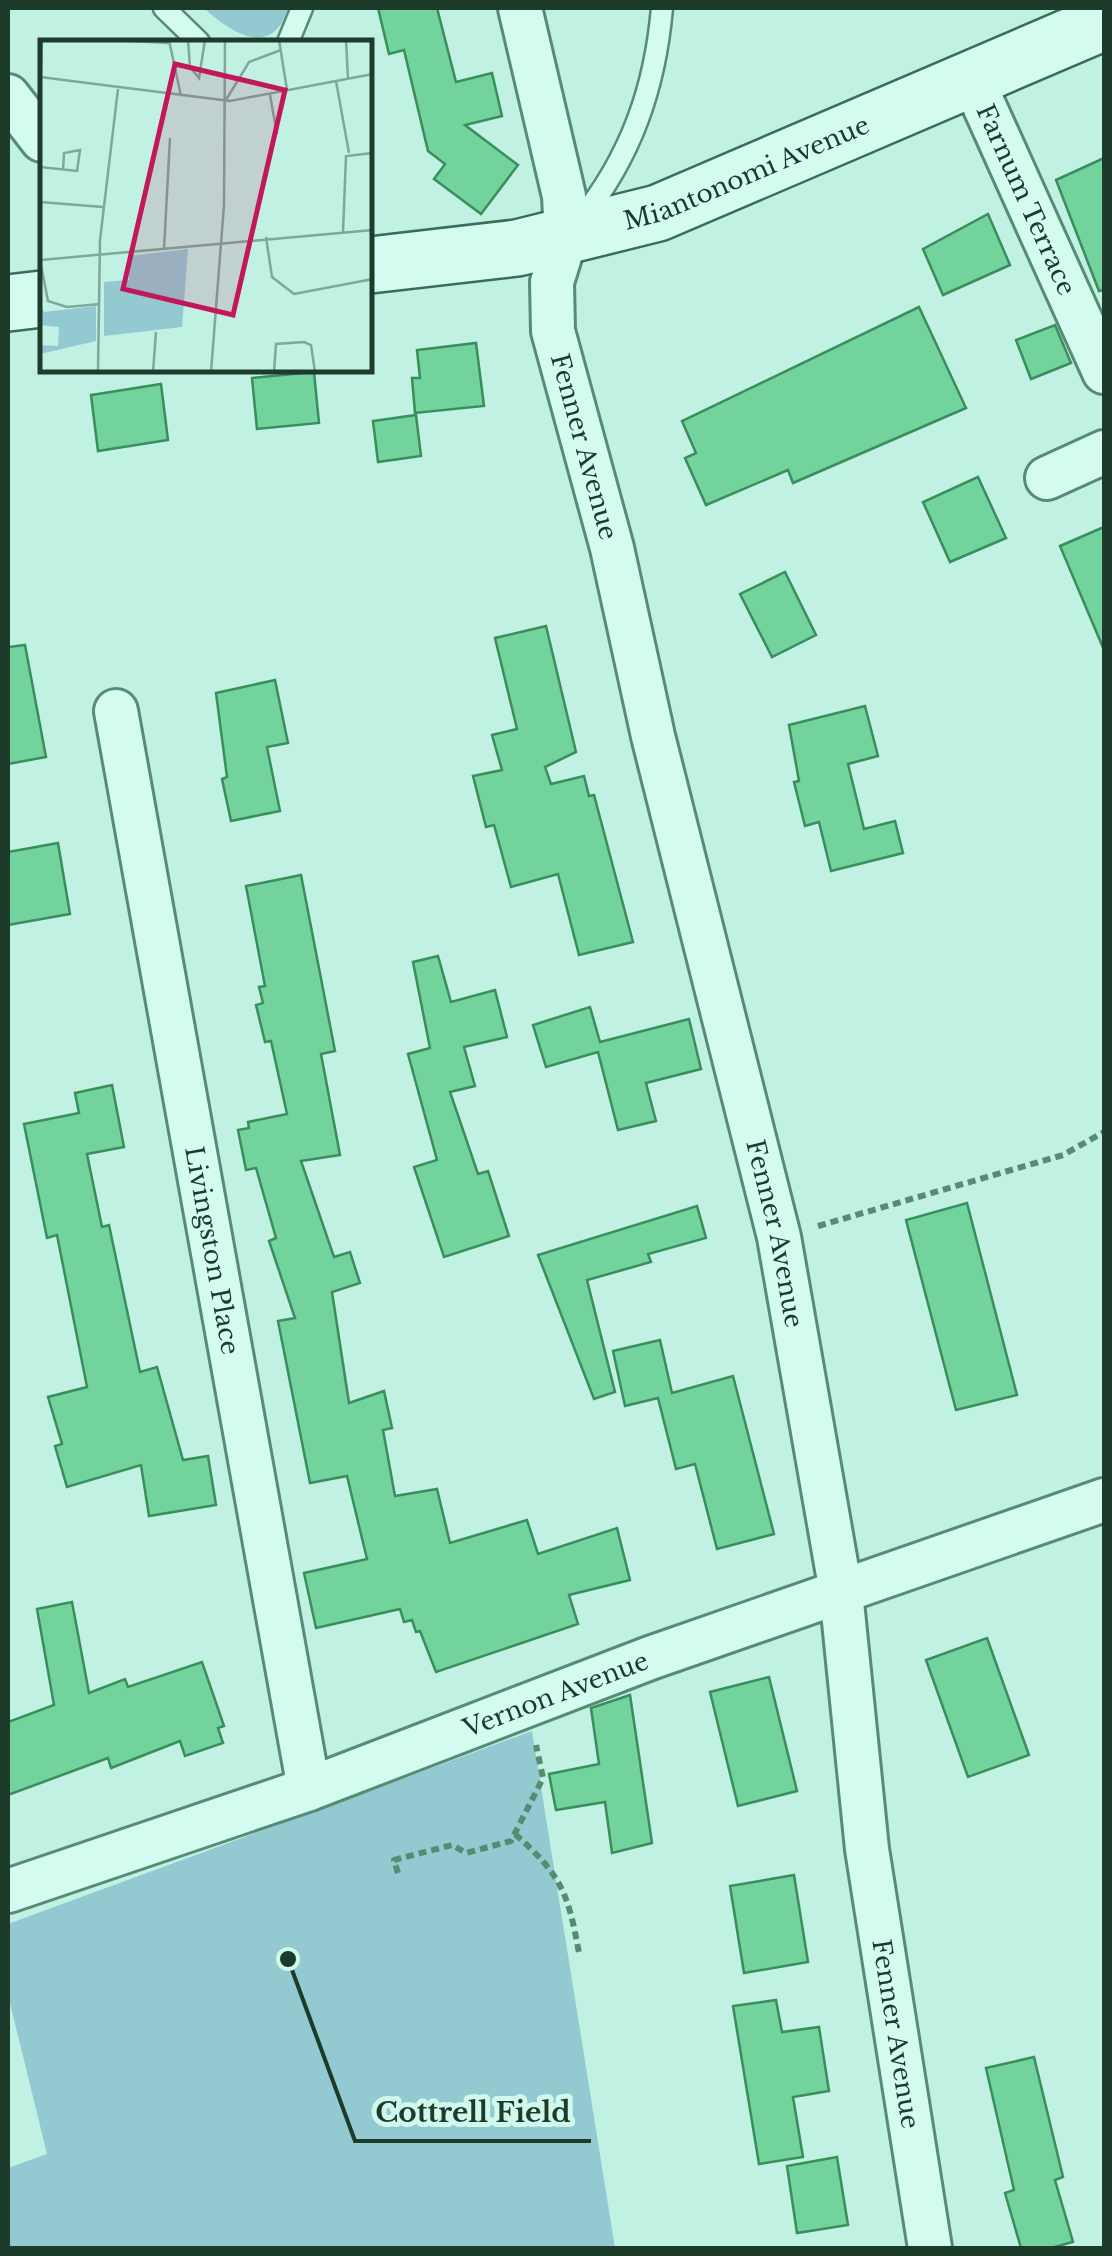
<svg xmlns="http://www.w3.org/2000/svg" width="1112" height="2256" font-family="'Libre Baskerville',serif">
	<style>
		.green { fill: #93c9d0 }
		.building { fill: #73d39c; stroke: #3a8d5c; stroke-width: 2.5 }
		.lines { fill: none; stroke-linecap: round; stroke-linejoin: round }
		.lane-casing { stroke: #568c74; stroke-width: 25 }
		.street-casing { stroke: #568c74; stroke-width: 48 }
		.secondary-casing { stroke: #3a6e54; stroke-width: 60 }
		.path { stroke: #568c74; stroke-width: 6; stroke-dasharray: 8 5; stroke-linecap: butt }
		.lane { stroke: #d4fbf0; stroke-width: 20 }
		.street { stroke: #d4fbf0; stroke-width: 42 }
		.secondary { stroke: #d4fbf0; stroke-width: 55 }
		.labels { text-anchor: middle; stroke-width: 10; stroke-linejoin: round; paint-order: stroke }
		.street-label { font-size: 25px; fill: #1c3b2b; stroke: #d0f8ed }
		.inset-road { fill: none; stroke: #7ea899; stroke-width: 2.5 }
		.view { fill: #c2185b; fill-opacity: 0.15; stroke: #c2185b; stroke-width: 5 }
		.inset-edge { fill: none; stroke: #1c3b2b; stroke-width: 5 }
		.leader { fill: none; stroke: #1c3b2b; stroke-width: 4 }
		.callout-dot { fill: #1c3b2b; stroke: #d0f8ed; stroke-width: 4 }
		.callout-label { font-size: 28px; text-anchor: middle; font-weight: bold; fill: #1c3b2b; stroke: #d0f8ed; stroke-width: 10; stroke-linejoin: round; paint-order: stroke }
	</style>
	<rect width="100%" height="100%" fill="#c0f1e3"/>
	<g class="green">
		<path d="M 204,8 L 288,8 C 272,60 230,32 204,8 Z"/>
		<polygon points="532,1731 615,2248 8,2248 8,2168 47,2154 8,1995 8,1924"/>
	</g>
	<g class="building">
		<polygon points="378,8 437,8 456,82 492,73 502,116 465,125 518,165 481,214 434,179 445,164 428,151 404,50 389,54"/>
		<polygon points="1104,158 1104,290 1099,291 1056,180"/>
		<polygon points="988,214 1010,265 943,295 923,249"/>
		<polygon points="919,307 966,408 793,483 788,470 706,505 685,458 696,453 682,421"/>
		<polygon points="1055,325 1071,363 1031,379 1016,340"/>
		<polygon points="476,343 484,406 415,413 412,378 420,378 417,350"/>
		<polygon points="314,372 319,423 257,429 252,378"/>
		<polygon points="161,384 168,440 98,451 91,395"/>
		<polygon points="416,415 421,456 378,462 373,421"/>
		<polygon points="978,477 1006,538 950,562 923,502"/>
		<polygon points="1104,527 1104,650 1060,546"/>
		<polygon points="785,572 816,635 772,657 740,594"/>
		<polygon points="546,626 576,752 545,767 551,784 584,776 589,796 594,795 633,942 579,955 558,874 511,887 494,825 486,827 473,776 502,770 492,735 517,729 495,638"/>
		<polygon points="25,645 46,757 8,764 8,647"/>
		<polygon points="275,680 288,743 267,747 280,811 231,821 222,779 227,777 216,693"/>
		<polygon points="865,706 878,756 848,764 864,829 895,821 903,853 831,871 819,822 805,826 794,782 799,781 789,725"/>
		<polygon points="58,843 70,914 8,925 8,852"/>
		<polygon points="301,875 335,1051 321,1054 340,1155 301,1161 334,1257 350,1252 360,1283 332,1292 349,1403 384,1391 392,1428 383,1430 395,1496 437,1489 450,1543 527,1520 538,1554 617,1528 630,1580 569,1595 578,1624 436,1672 420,1631 416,1632 412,1620 404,1622 400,1609 316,1628 304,1573 367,1559 347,1476 310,1483 278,1321 295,1318 269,1241 276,1238 256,1168 246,1170 238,1130 249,1128 248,1122 287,1114 271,1041 265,1042 256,1005 263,1003 259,987 265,986 246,886"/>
		<polygon points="438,956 451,1002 495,990 507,1037 464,1047 475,1086 450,1092 478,1174 488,1171 509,1236 444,1257 414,1167 437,1160 408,1054 430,1048 413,962"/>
		<polygon points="590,1007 600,1042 689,1019 701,1069 646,1083 656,1121 618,1130 598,1052 546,1067 533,1025"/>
		<polygon points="112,1085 124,1147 87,1154 102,1227 109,1225 140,1372 157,1367 183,1460 208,1456 216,1505 149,1516 141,1465 67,1487 55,1446 62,1444 48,1397 87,1387 57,1235 47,1238 24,1124 79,1113 75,1093"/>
		<polygon points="967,1203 1017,1395 956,1410 906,1220"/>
		<polygon points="697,1206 706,1238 648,1254 651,1262 587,1280 615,1392 594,1399 538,1255"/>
		<polygon points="660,1340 672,1393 733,1376 774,1534 717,1549 695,1464 676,1469 658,1398 625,1406 613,1351"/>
		<polygon points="72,1602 89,1693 125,1679 128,1687 202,1662 224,1726 218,1728 223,1743 185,1756 180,1741 111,1768 108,1758 8,1795 8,1722 54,1705 37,1609"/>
		<polygon points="987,1638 1029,1755 968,1777 926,1660"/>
		<polygon points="769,1677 797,1791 738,1806 710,1692"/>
		<polygon points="630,1695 652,1843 612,1853 605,1802 556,1810 549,1774 599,1764 591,1708"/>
		<polygon points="794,1875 808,1962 744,1973 730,1886"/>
		<polygon points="776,2000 782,2032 819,2027 829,2091 793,2097 803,2157 759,2164 733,2006"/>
		<polygon points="1034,2057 1063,2177 1055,2180 1073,2242 1051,2248 1021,2248 1005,2193 1014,2190 986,2068"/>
		<polygon points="837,2157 848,2225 797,2233 787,2166"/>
	</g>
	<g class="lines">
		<defs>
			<g id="lane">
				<polyline points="164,8 199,42"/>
				<polyline points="288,42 302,8"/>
				<path d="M 580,220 C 631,157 655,88 662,8"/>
			</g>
			<g id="street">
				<path id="s1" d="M 520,8 L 564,196 L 566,237 L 552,282 L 553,331 L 612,548 L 653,736 L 779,1237 L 841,1592 L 867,1849 L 930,2248"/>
				<path id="s2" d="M 973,81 L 1104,372"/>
				<polyline points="8,96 42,140"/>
				<polyline points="1047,478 1104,452"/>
				<path id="s3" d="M 116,711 L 309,1789"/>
				<path id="s4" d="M 8,1891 L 309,1789 L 650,1658 L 1104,1500"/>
			</g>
			<g id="secondary">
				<path id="s5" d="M 370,265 L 517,248 L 658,213 L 1104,22"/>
				<polyline points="8,303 42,299"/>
			</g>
		</defs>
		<use href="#lane" class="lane-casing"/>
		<use href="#street" class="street-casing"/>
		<use href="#secondary" class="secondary-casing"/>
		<g class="path">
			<polyline points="818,1226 1063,1155 1104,1132"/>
			<path d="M 515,1834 C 561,1875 568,1892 579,1953"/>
			<polyline points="398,1873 394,1860 452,1845 466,1853 511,1841 543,1778 536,1745"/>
		</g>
		<use href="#lane" class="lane"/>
		<use href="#street" class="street"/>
		<use href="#secondary" class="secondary"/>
	</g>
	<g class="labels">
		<g class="street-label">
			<text dy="9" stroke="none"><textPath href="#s5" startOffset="390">Miantonomi Avenue</textPath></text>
			<text dy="9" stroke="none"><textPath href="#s2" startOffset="130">Farnum Terrace</textPath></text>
			<text dy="9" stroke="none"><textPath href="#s1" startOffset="450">Fenner Avenue</textPath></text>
			<text dy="9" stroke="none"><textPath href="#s1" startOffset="1260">Fenner Avenue</textPath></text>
			<text dy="9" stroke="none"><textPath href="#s3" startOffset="548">Livingston Place</textPath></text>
			<text dy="9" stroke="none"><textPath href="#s4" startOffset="582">Vernon Avenue</textPath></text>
			<text dy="9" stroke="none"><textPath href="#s1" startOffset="2070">Fenner Avenue</textPath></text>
		</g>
	</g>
	<g transform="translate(40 40)">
		<rect width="332" height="332" fill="#c0f1e3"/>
		<path d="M 148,209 L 142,287 L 64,296 L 64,242 L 89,240 L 89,216 ZM 0,265 L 4,272 L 56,266 L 56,301 L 0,314 L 0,305 L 18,306 L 19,287 L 0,285 Z" fill="#93c9d0"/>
		<path class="inset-road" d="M 73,0 L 129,3M 129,0 L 141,56M 148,0 L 150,27 L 159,38 L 165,0M 239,0 L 247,50M 306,0 L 308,39M 0,37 L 190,61 L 333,34M 296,41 L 309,113M 230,55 L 237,94M 186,60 L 209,22 L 241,10M 0,61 L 2,0M 0,127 L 37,131 L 40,110 L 24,113 L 23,130M 0,162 L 63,167M 303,192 L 306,116 L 333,113M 226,197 L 232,237 L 254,254 L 333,239M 124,209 L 130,98M 60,264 L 27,267 L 8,261 L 0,220 L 333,190M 58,332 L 60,200 L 78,49M 113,332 L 116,292M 171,332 L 184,165 L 185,0M 234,332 L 236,304 L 264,302 L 271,305 L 275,332"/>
		<path class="view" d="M 135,24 L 245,50 L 193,275 L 83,249 Z"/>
		<rect width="332" height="332" class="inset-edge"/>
	</g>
	<path class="leader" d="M288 1959L355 2141H591"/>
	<circle class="callout-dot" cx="288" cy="1959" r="10"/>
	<g class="callout-label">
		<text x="473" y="2122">Cottrell Field</text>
	</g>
	<rect width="1112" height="2256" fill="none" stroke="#1c3b2b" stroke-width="20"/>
</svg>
